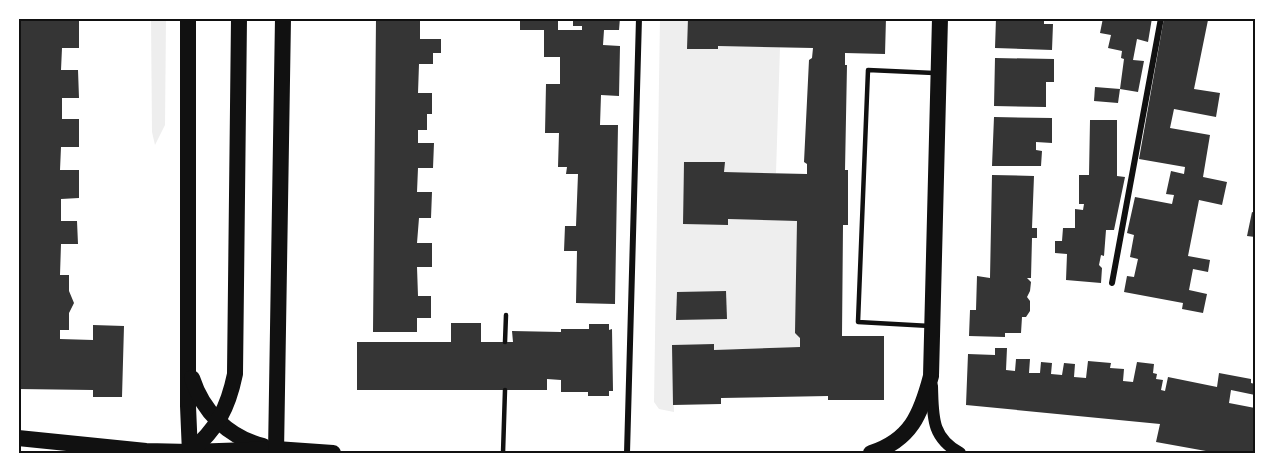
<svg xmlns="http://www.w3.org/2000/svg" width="1273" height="471" font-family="Barlow,sans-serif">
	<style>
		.green { fill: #eee }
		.building { fill: #353535 }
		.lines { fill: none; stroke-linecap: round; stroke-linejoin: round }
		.service { stroke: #111; stroke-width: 4.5 }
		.minor { stroke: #111; stroke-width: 6 }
		.secondary { stroke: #111; stroke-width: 12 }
		.trunk { stroke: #111; stroke-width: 16 }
		.neatline { fill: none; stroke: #111; stroke-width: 2 }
	</style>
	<rect width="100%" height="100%" fill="#fff"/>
	<g class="green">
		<polygon points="151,18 166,18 165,125 155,145 152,132"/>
		<polygon points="660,18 688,18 688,49 717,49 718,46 780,47 776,173 724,172 724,162 684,162 683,224 727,225 728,219 797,221 800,347 714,350 714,344 673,345 674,412 659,409 654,402"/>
	</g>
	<g class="building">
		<polygon points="18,18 79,18 79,48 62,48 61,70 78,70 79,98 62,98 62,119 79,119 79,147 61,147 60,170 79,170 79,198 61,199 61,221 77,221 78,244 61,244 60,275 69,275 69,291 74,303 69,313 69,330 60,330 60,339 93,340 93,325 124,326 122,397 93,397 93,390 18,389"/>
		<polygon points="376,18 420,18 420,39 441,39 441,53 433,53 433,64 419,64 418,93 432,93 432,114 427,114 427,130 418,130 418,143 434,143 433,168 418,168 417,192 432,192 431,218 419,218 417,243 432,243 432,267 417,267 418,296 431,296 431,318 417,318 417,332 373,332"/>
		<polygon points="520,18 558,18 558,30 582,30 582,26 573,26 573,18 620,18 619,30 604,30 603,45 620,46 619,96 601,95 600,125 618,125 615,304 576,303 577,251 564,251 565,226 576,226 578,174 566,174 567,167 558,167 559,133 545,133 546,84 560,84 560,57 544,57 544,30 520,30"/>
		<polygon points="688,18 886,18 885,54 845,53 845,65 847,65 845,170 848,170 848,225 843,225 842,336 884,336 884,400 828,400 828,396 721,398 721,404 673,405 672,345 714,344 714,350 800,347 800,338 795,333 797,221 728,219 728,225 683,224 684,162 725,162 724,172 807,174 807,164 804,162 809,60 812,58 813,48 718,46 718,49 687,49"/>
		<polygon points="996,18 1044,18 1044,24 1053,24 1052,50 995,48"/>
		<polygon points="1103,18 1152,18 1148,42 1137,39 1133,60 1144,61 1138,92 1120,89 1124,59 1121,58 1122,51 1108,48 1111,35 1100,33"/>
		<polygon points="1164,18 1208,20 1194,89 1220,93 1216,117 1174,109 1170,128 1210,135 1203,177 1227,182 1222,205 1199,200 1188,256 1210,260 1208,272 1193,269 1189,290 1207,294 1203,313 1182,309 1183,303 1124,292 1127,276 1134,277 1138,259 1130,257 1134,235 1127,233 1135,197 1172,204 1174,195 1166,194 1171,171 1184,174 1185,167 1139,159"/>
		<polygon points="995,58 1054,59 1054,82 1046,82 1046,107 994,106"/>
		<polygon points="1095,87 1120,89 1118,103 1094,101"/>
		<polygon points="994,117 1052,118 1052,143 1036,142 1036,150 1042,151 1041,166 992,166"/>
		<polygon points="1090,120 1117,120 1117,176 1125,177 1114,230 1106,230 1104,256 1101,255 1099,265 1102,268 1101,283 1066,280 1067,254 1055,253 1055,241 1062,241 1063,228 1075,228 1075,209 1083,210 1084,204 1079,204 1079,175 1089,175"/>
		<polygon points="992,175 1034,176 1032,228 1037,228 1037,238 1032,238 1031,278 1027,278 1031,282 1030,291 1027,297 1030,301 1030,311 1026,317 1022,317 1021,333 1005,333 1005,337 969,336 970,310 976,310 977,276 990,278"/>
		<polygon points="1252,212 1255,213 1255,237 1247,236"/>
		<polygon points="726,291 727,319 676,320 677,292"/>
		<polygon points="451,323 481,323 481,342 513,342 512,331 561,332 561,329 589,329 589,324 609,324 609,330 612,329 613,391 609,391 609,396 588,396 588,392 561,392 561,380 547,379 547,390 357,390 357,342 451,342"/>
		<polygon points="995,348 1007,348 1006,370 1015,371 1016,359 1030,359 1029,373 1040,373 1041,362 1052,363 1051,374 1062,375 1064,363 1075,364 1074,377 1086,378 1088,361 1111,363 1110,368 1124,369 1123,381 1133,382 1137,362 1154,364 1153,373 1157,374 1156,379 1163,380 1161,390 1165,391 1168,377 1217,387 1219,373 1251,379 1251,383 1255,384 1255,395 1231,390 1229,403 1255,408 1255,453 1217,453 1156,442 1160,424 966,405 968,354 995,355"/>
	</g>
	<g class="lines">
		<g class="service">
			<polyline points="930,326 858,322 868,70 934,73"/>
			<polyline points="505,342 506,315"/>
			<polyline points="503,453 505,390"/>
		</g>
		<g class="minor">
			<polyline points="1112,283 1161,18"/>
			<polyline points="627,453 639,18"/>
		</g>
		<path class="secondary" d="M 932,386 C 933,416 931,437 960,453"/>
		<g class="trunk">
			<polyline points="188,18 188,406 190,453"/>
			<path d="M 192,378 C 203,412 228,437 263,446"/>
			<polyline points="18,438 146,451 190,452 276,449 333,453"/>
			<path d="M 190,452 C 217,429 228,408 235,374 L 239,18"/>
			<polyline points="276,453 283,18"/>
			<path d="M 871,453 C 911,440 921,414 931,376 L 940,18"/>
		</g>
	</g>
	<rect width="1273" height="471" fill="none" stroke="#ffffff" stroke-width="39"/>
	<rect x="20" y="20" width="1234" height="432" class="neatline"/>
</svg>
